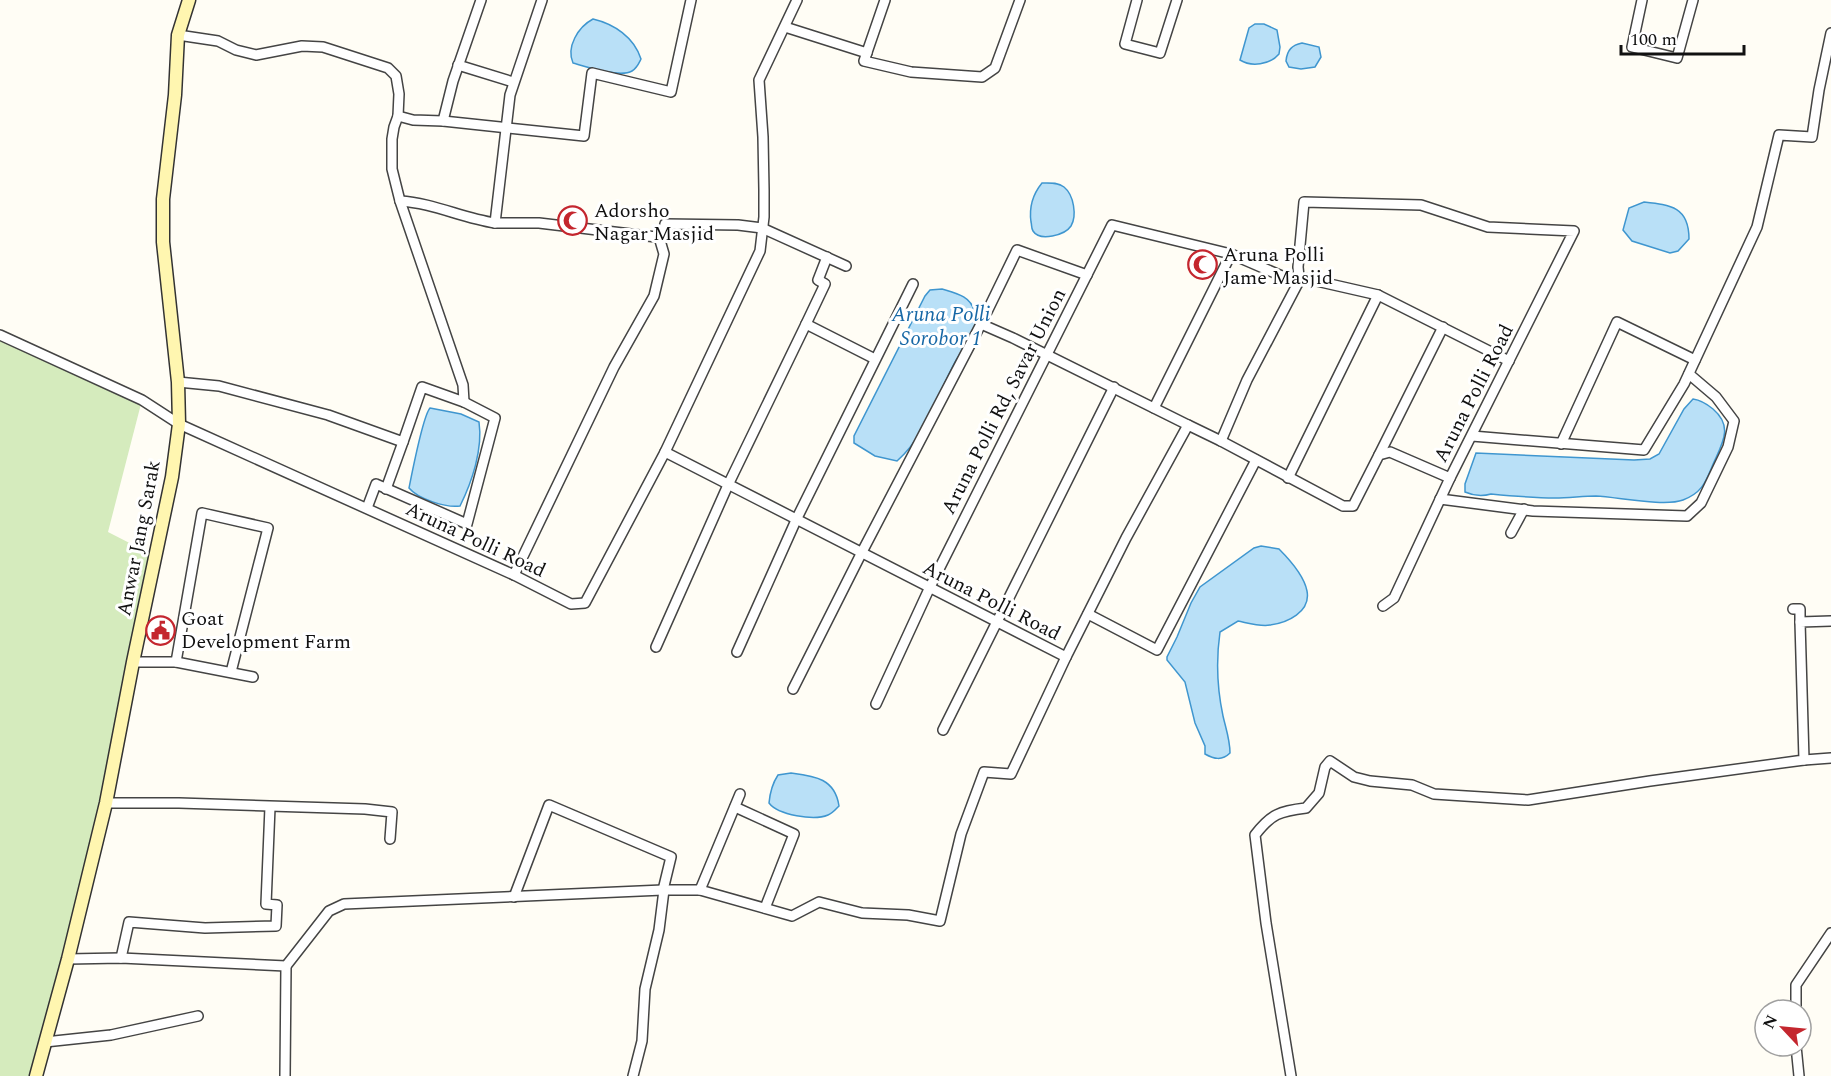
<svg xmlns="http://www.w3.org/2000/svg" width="1831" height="1076" font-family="Spectral,serif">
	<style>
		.green { fill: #d5ebbd }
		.water { fill: #b9e0f7; stroke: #3f96cf; stroke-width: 1.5 }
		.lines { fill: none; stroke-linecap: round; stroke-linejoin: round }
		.street-casing { stroke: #444; stroke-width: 12 }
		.secondary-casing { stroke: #333; stroke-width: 15 }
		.street { stroke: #fff; stroke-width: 9 }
		.secondary { stroke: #fff6b0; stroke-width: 12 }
		.labels { text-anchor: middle; stroke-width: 6; stroke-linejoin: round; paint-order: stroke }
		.poi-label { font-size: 20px; fill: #111; stroke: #fff; text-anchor: start }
		.street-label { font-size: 20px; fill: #111; stroke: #fff }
		.water-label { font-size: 21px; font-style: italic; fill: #1768a6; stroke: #fff }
	</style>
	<rect width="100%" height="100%" fill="#fffdf5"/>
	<polygon class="green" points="0,339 142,400 108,532 155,556 106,803 36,1076 0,1076"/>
	<g class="water">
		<path d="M 593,19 C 614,24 634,37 641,59 C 639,63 637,68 632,71 C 620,78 587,67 573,63 C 566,47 578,27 593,19 Z"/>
		<path d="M 1255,24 L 1264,24 L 1277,30 L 1280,47 L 1279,54 C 1270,65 1251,67 1240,60 L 1249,28 Z"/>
		<path d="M 1302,43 L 1319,47 L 1321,57 L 1315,67 L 1301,69 L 1289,67 L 1286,61 C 1287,50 1292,45 1302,43 Z"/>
		<path d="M 1042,183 C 1049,183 1058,182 1064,187 C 1074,195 1077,216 1071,226 C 1065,235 1040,242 1033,231 C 1031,228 1032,225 1031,222 C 1029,208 1033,194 1042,183 Z"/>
		<path d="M 1644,202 C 1671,205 1689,207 1689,239 L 1678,251 L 1670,253 L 1632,241 L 1623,230 L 1629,208 Z"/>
		<path d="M 942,289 C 955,293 971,296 974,311 C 975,315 976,321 975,325 C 973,337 961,351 955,362 C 937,395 926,436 897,461 L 875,456 L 854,443 L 854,436 L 925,296 L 930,290 Z"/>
		<path d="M 1693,399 C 1700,400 1707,404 1713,409 C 1733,426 1723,442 1714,462 C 1706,480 1704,492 1683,500 C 1664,507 1618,497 1596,496 C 1583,496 1569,498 1555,498 C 1534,498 1512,496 1491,494 C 1481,497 1474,496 1465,492 L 1465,484 L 1476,453 L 1634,460 L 1650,459 L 1659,454 L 1684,409 Z"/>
		<path d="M 430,408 L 461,414 L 479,422 C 483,449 472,482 460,506 C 446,508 418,499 409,488 C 412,473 423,416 430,408 Z"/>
		<path d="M 1261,546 L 1279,549 C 1290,560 1304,575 1307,591 C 1311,612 1287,623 1270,625 C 1261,627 1248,623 1238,621 L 1220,632 C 1216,660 1217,688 1223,716 C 1226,729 1230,740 1230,753 C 1222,761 1214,759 1205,754 L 1205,746 L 1195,723 L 1185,682 L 1167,660 L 1167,657 L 1177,637 L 1191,603 L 1200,587 L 1254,548 Z"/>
		<path d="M 791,773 C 814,776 835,778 839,806 C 836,809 833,813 828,815 C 814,821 778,815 769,803 C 770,792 772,784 778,775 Z"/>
	</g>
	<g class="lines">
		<defs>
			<g id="street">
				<polyline points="542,0 510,95 495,223 539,223 656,237 663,233 665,224 738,225 762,228 846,266"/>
				<polyline points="885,0 864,61 911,72 982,77 995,68 1020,0"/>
				<polyline points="1137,0 1125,44 1160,53 1177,0"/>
				<polyline points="1642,0 1632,47 1677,58 1693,0"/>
				<polyline points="785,27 867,53"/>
				<polyline points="458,65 513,82"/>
				<polyline points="398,116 413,120 443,121 584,136 592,73 671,92 691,0"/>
				<polyline points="443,121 453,81 481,0"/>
				<path d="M 400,201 C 433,203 462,218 495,223"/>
				<polyline points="806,324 825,284 818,280 827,257"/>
				<polyline points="981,324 1017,250 1087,275"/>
				<polyline points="0,335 142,400 179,424 514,575 571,604 585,603 665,452 1066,657 1126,538 1188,425 1221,441 1343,506 1353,506 1379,455 1390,452 1450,478 1574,231 1488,227 1421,205 1304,202 1298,267 1299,277"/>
				<polyline points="178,382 219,386 328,415 403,442 422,387 464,402 463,385 400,201 392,169 392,139 394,127 398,116 399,94 396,76 388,68 323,47 302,46 256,55 236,50 218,41 178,35"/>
				<polyline points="1154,408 1231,254 1298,283"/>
				<polyline points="1472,436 1644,450 1684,384 1757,227 1779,135 1812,137 1819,90 1831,33"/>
				<polyline points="1221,441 1247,380 1298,283 1299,277 1378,295 1509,361"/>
				<polyline points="1561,444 1617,322 1695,360"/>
				<polyline points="665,452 760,251 764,217 764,190 763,137 759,80 797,0"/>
				<polyline points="1379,455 1443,327"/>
				<polyline points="1288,478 1378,295"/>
				<polyline points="386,489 403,442"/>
				<polyline points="1440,499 1533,511 1687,516 1701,503 1728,447 1734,421 1716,397 1689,374"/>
				<polyline points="367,508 376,484 467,524 495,418 464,402"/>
				<polyline points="1511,533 1524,509"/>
				<polyline points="514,575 614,367 654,296 664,254 659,237"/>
				<polyline points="1383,606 1394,598 1450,478"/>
				<polyline points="1793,609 1800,609 1800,622"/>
				<polyline points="1088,614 1157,650 1256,460"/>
				<polyline points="656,647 728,485 806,324 875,359"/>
				<polyline points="737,652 797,518 913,284"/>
				<polyline points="133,662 176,662 253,677"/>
				<polyline points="176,662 202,513 268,528 231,672"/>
				<polyline points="793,689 862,552 981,324 1013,338 1188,425"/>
				<polyline points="876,704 929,589 1112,225 1231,254"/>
				<polyline points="943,730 1114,387"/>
				<polyline points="1804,760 1831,758"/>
				<polyline points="106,803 179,803 365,809 392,812 390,839"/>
				<polyline points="735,807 794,834 765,908"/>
				<polyline points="700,890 740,794"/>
				<polyline points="514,897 549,805 671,857 663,890"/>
				<polyline points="121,958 129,922 205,928 276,926 277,905 266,904 270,807"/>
				<polyline points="68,959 121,958 286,966 329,911 344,904 663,890 700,890 792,916 819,902 862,913 908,915 940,921 961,834 984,772 1011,774 1066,657"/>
				<polyline points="1796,1010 1796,985 1831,933"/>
				<polyline points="45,1042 111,1035 198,1016"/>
				<polyline points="1796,1046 1799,1076"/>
				<polyline points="285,1076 286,966"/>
				<polyline points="633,1076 642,1041 645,989 659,930 664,890"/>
				<path d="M 1291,1076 L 1266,923 L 1255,835 C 1271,814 1280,811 1306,808 L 1319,793 L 1325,767 L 1330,761 L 1354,777 L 1370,781 L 1412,785 L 1434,794 L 1528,800 L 1650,781 L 1804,760 L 1800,622 L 1831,621"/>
			</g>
			<polyline id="secondary" points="36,1076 68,959 106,803 133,662 172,477 179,424 178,382 163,242 163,199 175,95 178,35 189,0"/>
		</defs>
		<use href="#street" class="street-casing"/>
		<use href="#secondary" class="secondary-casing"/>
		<use href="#street" class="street"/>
		<use href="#secondary" class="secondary"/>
	</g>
	<defs>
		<symbol id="mosque-ring" viewBox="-11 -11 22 22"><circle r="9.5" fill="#fff" stroke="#c4262e" stroke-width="1.5"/><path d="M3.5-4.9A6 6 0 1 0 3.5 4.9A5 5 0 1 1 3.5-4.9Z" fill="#c4262e"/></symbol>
		<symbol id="civic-ring" viewBox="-11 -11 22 22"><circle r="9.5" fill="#fff" stroke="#c4262e" stroke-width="1.5"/><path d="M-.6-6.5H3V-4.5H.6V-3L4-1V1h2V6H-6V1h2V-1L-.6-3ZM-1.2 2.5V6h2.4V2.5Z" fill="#c4262e"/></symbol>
	</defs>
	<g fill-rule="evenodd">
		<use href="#mosque-ring" x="556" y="204" width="33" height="33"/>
		<use href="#mosque-ring" x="1186" y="248" width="33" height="33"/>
		<use href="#civic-ring" x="144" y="614" width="33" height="33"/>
	</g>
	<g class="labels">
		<g class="poi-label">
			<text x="594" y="217">Adorsho<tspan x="594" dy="23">Nagar Masjid</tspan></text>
			<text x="1223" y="261">Aruna Polli<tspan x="1223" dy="23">Jame Masjid</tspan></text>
			<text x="181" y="625">Goat<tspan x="181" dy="23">Development Farm</tspan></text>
		</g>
		<g class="street-label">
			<text transform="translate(1473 393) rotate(-63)" y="7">Aruna Polli Road</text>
			<text transform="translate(1003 401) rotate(-63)" y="7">Aruna Polli Rd, Savar Union</text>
			<text transform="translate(138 538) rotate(-79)" y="7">Anwar Jang Sarak</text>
			<text transform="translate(476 539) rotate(25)" y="7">Aruna Polli Road</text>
			<text transform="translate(992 600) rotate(27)" y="7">Aruna Polli Road</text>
		</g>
		<g class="water-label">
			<text x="941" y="321">Aruna Polli<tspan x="941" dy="24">Sorobor 1</tspan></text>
		</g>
	</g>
	<g transform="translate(1783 1028) rotate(296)"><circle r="28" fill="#ffffff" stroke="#a0a0a0" stroke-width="1.5"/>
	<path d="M0-4.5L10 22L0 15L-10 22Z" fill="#c4262e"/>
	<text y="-9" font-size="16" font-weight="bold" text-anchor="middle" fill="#111111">N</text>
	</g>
	<path d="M1621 45v9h123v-9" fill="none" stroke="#111111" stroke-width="3"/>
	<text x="1630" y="45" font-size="18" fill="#111111" stroke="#ffffff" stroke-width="4.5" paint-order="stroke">100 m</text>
</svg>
